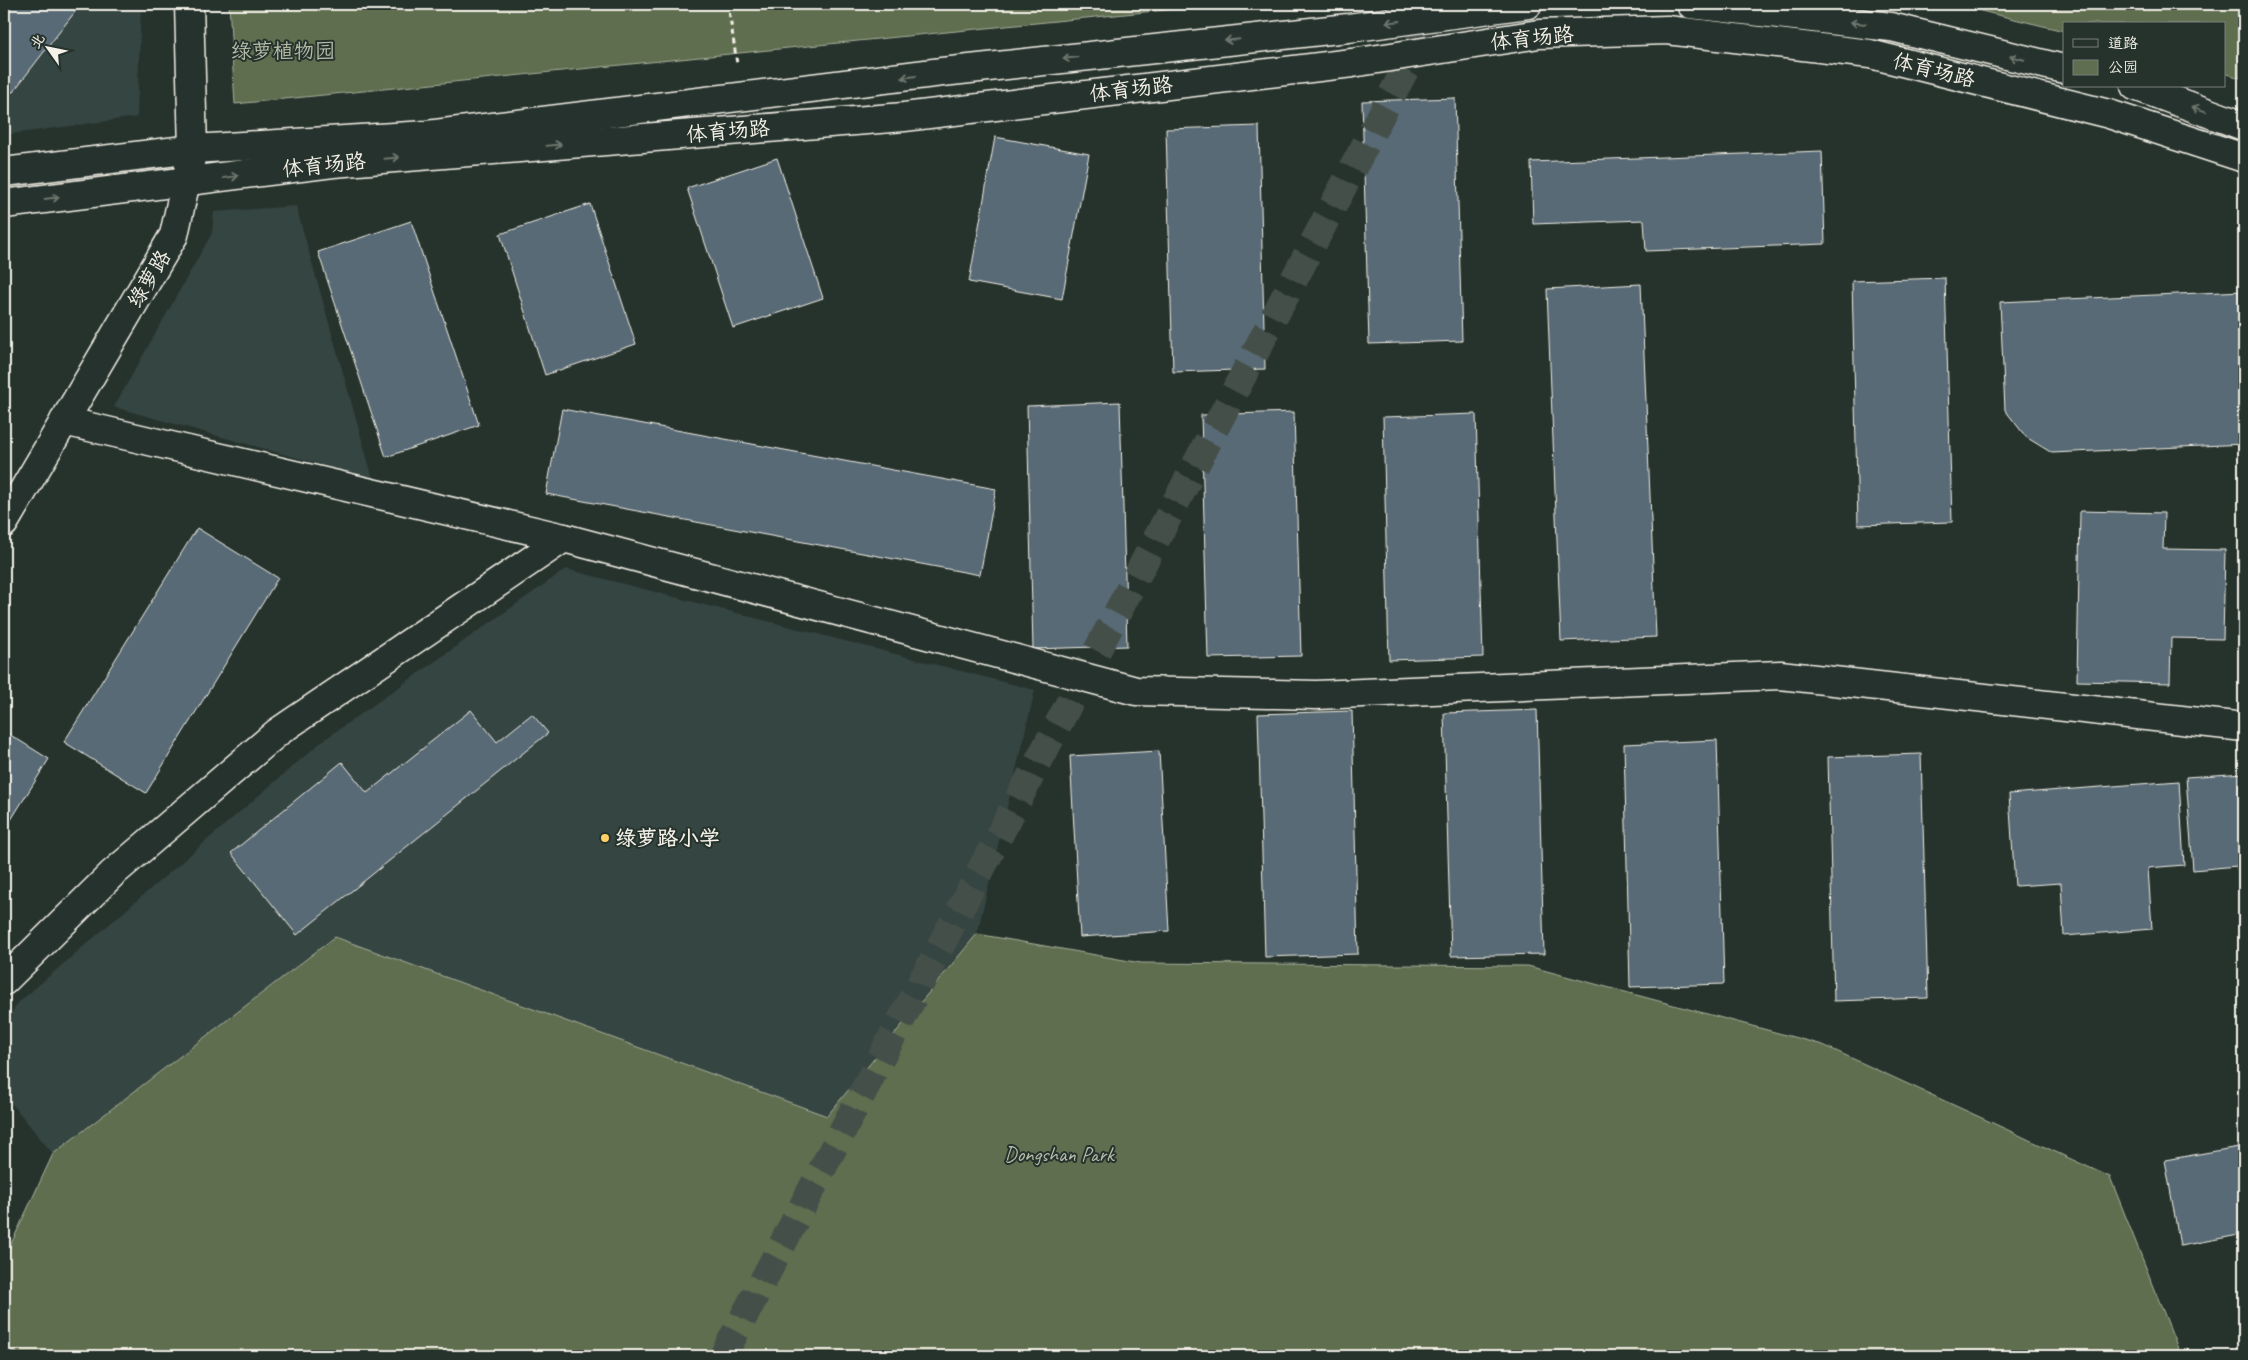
<svg xmlns="http://www.w3.org/2000/svg" width="2248" height="1360" font-family="Caveat,'LXGW WenKai TC',sans-serif">
	<style>
		.built { fill: #354443 }
		.green { fill: #5f6e50; stroke: #aab09c }
		.building { fill: #596a76; stroke: #f4f1e8 }
		.lines { fill: none; stroke-linecap: round; stroke-linejoin: round }
		.primary-tunnel { stroke: #455049; stroke-width: 28; stroke-dasharray: 28 14; stroke-linecap: butt }
		.street-casing { stroke: #f4f1e8; stroke-width: 31 }
		.secondary-casing { stroke: #f4f1e8; stroke-width: 31 }
		.path { stroke: #f4f1e8; stroke-width: 3; stroke-dasharray: 5 4; stroke-linecap: butt }
		.street { stroke: #26332d; stroke-width: 28 }
		.secondary { stroke: #26332d; stroke-width: 28 }
		.oneway { stroke: #6e766e }
		.poi-dot { fill: #ffd166; stroke: #26332d; stroke-width: 2 }
		.labels { text-anchor: middle; stroke-width: 4; stroke-linejoin: round; paint-order: stroke }
		.street-label { font-size: 21px; fill: #f4f1e8; stroke: #26332d }
		.park-label { font-size: 21px; fill: #b8bdab; stroke: #26332d }
		.poi-label { font-size: 21px; font-weight: bold; fill: #f4f1e8; stroke: #26332d; text-anchor: start }
	</style>
	<rect width="100%" height="100%" fill="#26332d"/>
	<filter id="ink" filterUnits="userSpaceOnUse"><feTurbulence type="fractalNoise" baseFrequency=".02" numOctaves="2"/><feDisplacementMap in="SourceGraphic" scale="10" xChannelSelector="R" yChannelSelector="G"/><feConvolveMatrix kernelMatrix="1 2 1 2 8 2 1 2 1" color-interpolation-filters="sRGB"/></filter>
	<g filter="url(#ink)">
		<g class="built">
			<polygon points="4,4 141,4 137,117 4,135"/>
			<polygon points="296,206 373,479 114,407 212,233 214,212"/>
			<polygon points="566,569 1035,690 977,934 827,1116 335,937 53,1154 4,1094 4,1023 19,1002 321,742"/>
		</g>
		<g class="green">
			<polygon points="229,4 1224,4 235,104"/>
			<polygon points="1952,4 2244,4 2244,79 2224,73 2224,24 2064,24 2064,31"/>
			<polygon points="977,934 1141,963 1528,966 1823,1045 2110,1177 2181,1356 4,1356 4,1259 53,1154 335,937 827,1116"/>
		</g>
		<g class="building">
			<polygon points="4,4 81,4 13,92 4,92"/>
			<polygon points="1455,98 1462,341 1369,344 1362,101"/>
			<polygon points="1259,126 1265,369 1173,372 1166,129"/>
			<polygon points="995,137 1089,154 1062,299 969,282"/>
			<polygon points="1822,151 1825,244 1646,251 1644,220 1533,224 1531,162"/>
			<polygon points="777,158 823,298 733,328 687,188"/>
			<polygon points="590,204 636,344 545,375 500,234"/>
			<polygon points="411,221 479,425 386,457 318,252"/>
			<polygon points="1945,278 1952,522 1858,525 1852,281"/>
			<polygon points="1641,284 1656,637 1561,641 1547,289"/>
			<polygon points="2244,291 2244,444 2052,453 2026,437 2005,410 2000,302"/>
			<polygon points="1120,402 1127,646 1033,649 1027,406"/>
			<polygon points="562,409 996,489 980,575 546,494"/>
			<polygon points="1294,412 1301,656 1208,658 1201,415"/>
			<polygon points="1476,414 1483,657 1389,660 1383,417"/>
			<polygon points="2080,511 2164,513 2163,549 2225,550 2223,639 2171,638 2170,683 2077,681"/>
			<polygon points="197,528 278,578 146,793 64,742"/>
			<polygon points="471,710 497,742 532,714 548,733 297,935 231,853 342,762 367,793"/>
			<polygon points="1537,710 1544,954 1451,956 1444,713"/>
			<polygon points="1352,711 1358,954 1265,957 1258,714"/>
			<polygon points="4,731 49,759 4,831"/>
			<polygon points="1717,740 1724,984 1630,987 1624,744"/>
			<polygon points="1159,751 1169,931 1080,937 1070,756"/>
			<polygon points="1921,754 1928,998 1834,1001 1828,757"/>
			<polygon points="2244,773 2244,919 2241,919 2237,866 2193,870 2186,777"/>
			<polygon points="2179,781 2184,865 2148,868 2152,929 2064,936 2061,883 2015,886 2009,794"/>
			<polygon points="2244,1146 2244,1234 2180,1246 2165,1160"/>
		</g>
		<g class="lines">
			<polyline class="primary-tunnel" points="723,1356 1440,4"/>
			<defs>
				<g id="street">
					<polyline points="64,421 564,538 1136,691 1316,695 1780,675 2244,727"/>
					<polyline points="4,981 112,874 278,732 564,538"/>
				</g>
				<g id="secondary">
					<polyline points="1691,4 1891,27 2064,69"/>
					<polyline points="2135,86 2244,126"/>
					<polyline points="4,172 193,149 427,135 942,72 1348,28 1528,4"/>
					<polyline points="4,204 333,163 904,117 1352,63 1539,34 1667,30 1870,54 2109,114 2244,158"/>
					<polyline points="4,523 174,235 193,149 189,4"/>
				</g>
			</defs>
			<use href="#street" class="street-casing"/>
			<use href="#secondary" class="secondary-casing"/>
			<g class="path">
				<polyline points="728,4 737,64"/>
				<polyline points="851,4 852,6 854,4"/>
			</g>
			<use href="#street" class="street"/>
			<use href="#secondary" class="secondary"/>
		</g>
		<defs><path id="oneway-shaft" d="M-6 0H5M1.5-3L5.5 0L1.5 3" fill="none" stroke-width="1.6" stroke-linecap="round" stroke-linejoin="round" transform="scale(1.25)"/></defs>
		<g class="oneway">
			<use href="#oneway-shaft" transform="translate(1393 22) rotate(172)"/>
			<use href="#oneway-shaft" transform="translate(1858 23) rotate(-173)"/>
			<use href="#oneway-shaft" transform="translate(1232 40) rotate(174)"/>
			<use href="#oneway-shaft" transform="translate(1070 58) rotate(174)"/>
			<use href="#oneway-shaft" transform="translate(2017 58) rotate(-166)"/>
			<use href="#oneway-shaft" transform="translate(909 77) rotate(173)"/>
			<use href="#oneway-shaft" transform="translate(2199 109) rotate(-160)"/>
			<use href="#oneway-shaft" transform="translate(554 145) rotate(-5)"/>
			<use href="#oneway-shaft" transform="translate(392 158) rotate(-5)"/>
			<use href="#oneway-shaft" transform="translate(231 177) rotate(-8)"/>
			<use href="#oneway-shaft" transform="translate(52 198) rotate(-7)"/>
		</g>
	</g>
	<circle class="poi-dot" cx="605" cy="838" r="5"/>
	<g class="labels">
		<g class="street-label">
			<text transform="translate(1532 38) rotate(-6)" y="7">体育场路</text>
			<text transform="translate(1934 70) rotate(14)" y="7">体育场路</text>
			<text transform="translate(1131 89) rotate(-7)" y="7">体育场路</text>
			<text transform="translate(728 131) rotate(-5)" y="7">体育场路</text>
			<text transform="translate(324 165) rotate(-6)" y="7">体育场路</text>
			<text transform="translate(149 279) rotate(-59)" y="7">绿萝路</text>
		</g>
		<g class="park-label">
			<text x="283" y="58">绿萝植物园</text>
			<text x="1059" y="1161">Dongshan Park</text>
		</g>
		<g class="poi-label">
			<text x="615" y="845">绿萝路小学</text>
		</g>
	</g>
	<rect width="2248" height="1360" fill="none" stroke="#26332d" stroke-width="20"/>
	<rect x="10" y="10" width="2228" height="1340" fill="none" stroke="#f4f1e8" stroke-width="2" filter="url(#ink)"/>
	<rect x="2063" y="22" width="162" height="65" fill="#26332d" stroke="#787f78"/>
	<rect x="2073" y="39" width="25" height="8" fill="#26332d" stroke="#787f78"/>
	<text x="2108" y="48" font-size="15" fill="#f4f1e8">道路</text>
	<rect x="2073" y="60" width="25" height="15" fill="#5f6e50" stroke="#787f78"/>
	<text x="2108" y="72" font-size="15" fill="#f4f1e8">公园</text>
	<g transform="translate(48 48) rotate(303)" stroke="#26332d" stroke-width="4" paint-order="stroke">
	<path d="M0-4L9 19L0 12L-9 19Z" fill="#f4f1e8"/>
	<text y="-8" font-size="14" font-weight="bold" text-anchor="middle" fill="#f4f1e8">北</text>
	</g>
</svg>
